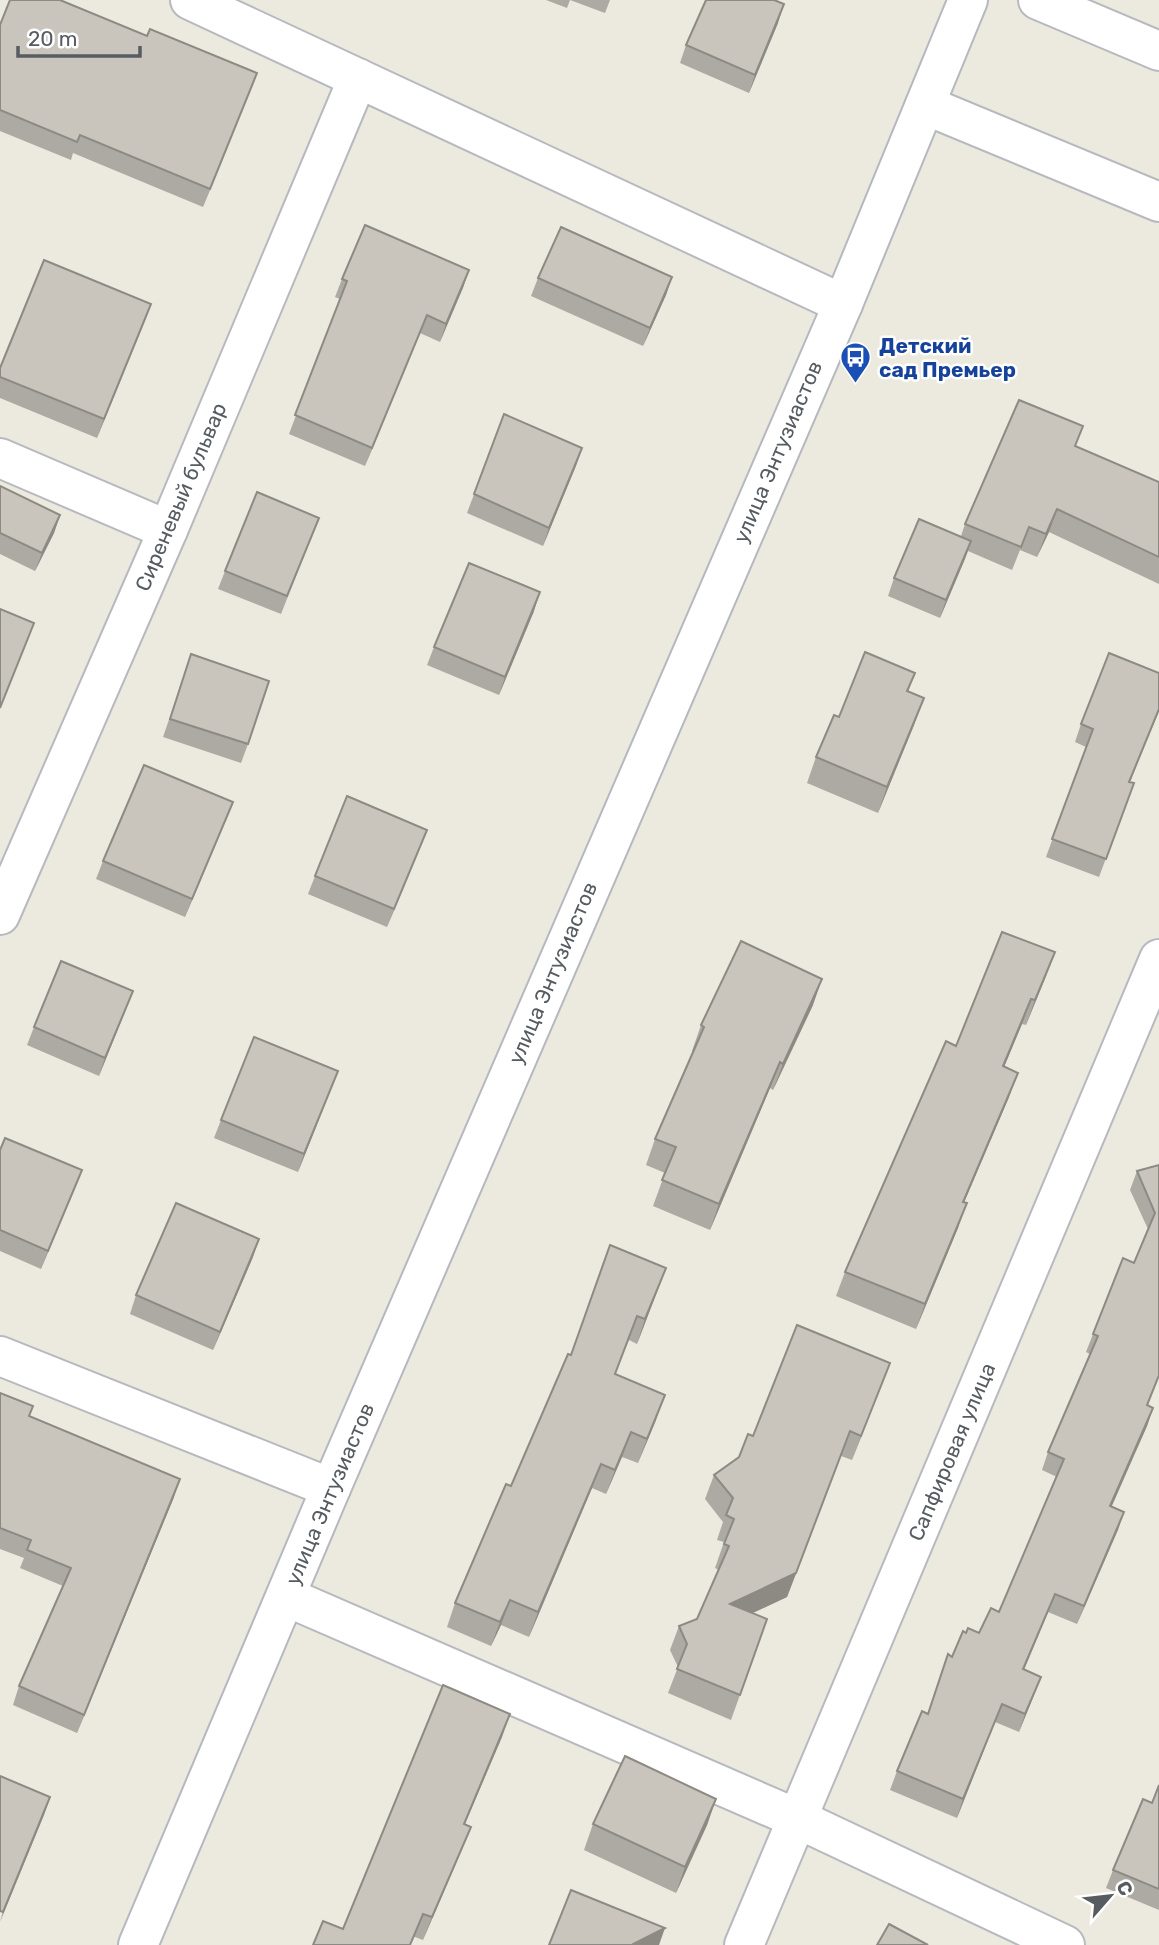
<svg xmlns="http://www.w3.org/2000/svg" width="1159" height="1945" font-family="Rubik,sans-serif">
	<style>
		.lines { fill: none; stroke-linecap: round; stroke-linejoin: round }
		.street-casing { stroke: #b6babf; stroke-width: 42 }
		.secondary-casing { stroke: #b4b9bf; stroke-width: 42 }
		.street { stroke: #fff; stroke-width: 38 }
		.secondary { stroke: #fff; stroke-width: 38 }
		.wall { fill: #ada9a3 }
		.shaded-wall { fill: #8d8a84 }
		.building { fill: #c9c5bd; stroke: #8d8a84; stroke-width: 2 }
		.labels { text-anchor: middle; stroke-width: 5; stroke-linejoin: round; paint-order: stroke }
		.transit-label { font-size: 21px; font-weight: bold; fill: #164399; stroke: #fff; text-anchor: start }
		.street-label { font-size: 21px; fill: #575c61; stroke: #fff }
	</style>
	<rect width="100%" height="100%" fill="#ece9de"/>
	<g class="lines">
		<defs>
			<g id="street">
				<polyline points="190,0 843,304"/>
				<polyline points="1038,0 1159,51"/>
				<polyline points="925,105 1159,202"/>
				<polyline points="0,458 168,530"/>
				<polyline points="0,915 168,530 358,78"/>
				<polyline points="0,1356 331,1488"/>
				<polyline points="287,1597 798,1819 1065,1945"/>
				<polyline points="744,1945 1159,959"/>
			</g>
			<polyline id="secondary" points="138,1945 331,1488 843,304 968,0"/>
		</defs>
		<use href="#street" class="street-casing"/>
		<use href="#secondary" class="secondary-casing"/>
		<use href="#street" class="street"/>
		<use href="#secondary" class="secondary"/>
	</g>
	<g class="wall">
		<polygon points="546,0 610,0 605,13 570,0 567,8"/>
		<polygon points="778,23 749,93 680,63 686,45"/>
		<polygon points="0,25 257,73 203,207 73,153 71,160 0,131"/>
		<polygon points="469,270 440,342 420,333 365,466 289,434 340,299 335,297 342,279"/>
		<polygon points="672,277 666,295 643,346 531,296 538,278"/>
		<polygon points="151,304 97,438 0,398 0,368"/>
		<polygon points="504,414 582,448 543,546 467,513"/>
		<polygon points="1075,446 1159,482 1159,584 1049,532 1037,557 1020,550 1012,570 968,551 940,618 888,596 894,578 961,536 965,524"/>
		<polygon points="0,486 60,515 54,533 35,571 0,554"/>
		<polygon points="319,518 281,614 218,589 225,571"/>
		<polygon points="534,611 499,695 427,665 434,647"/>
		<polygon points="185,673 248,744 241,763 163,737"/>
		<polygon points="915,673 908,692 914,725 878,813 807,783 816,757 839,717"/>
		<polygon points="1159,673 1159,711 1130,782 1134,783 1099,877 1046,857 1086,747 1075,742 1081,724"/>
		<polygon points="233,802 185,917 96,879 103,861"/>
		<polygon points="427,830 387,927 308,894 315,876"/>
		<polygon points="1046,976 1026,1025 1022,1024 1004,1067 1009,1097 964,1202 958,1228 916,1329 836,1296 845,1272 956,1046"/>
		<polygon points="813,1005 773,1090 770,1088 710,1230 653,1206 665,1173 646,1165 655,1139 693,1052 692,1051 701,1025"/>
		<polygon points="126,1009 99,1076 27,1045 34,1027"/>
		<polygon points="331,1089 298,1172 214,1138 221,1120"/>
		<polygon points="0,1150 82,1170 41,1269 0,1251"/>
		<polygon points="1159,1165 1159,1377 1148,1405 1153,1408 1147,1426 1111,1506 1124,1512 1077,1624 1048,1612 1024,1670 1034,1695 1019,1732 995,1722 957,1818 890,1790 897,1771 928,1714 952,1657 966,1633 979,1633 999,1612 1057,1477 1042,1470 1048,1452 1090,1354 1086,1352 1093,1334 1134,1263 1148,1229 1130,1190 1137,1171"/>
		<polygon points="253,1257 213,1350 130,1314 136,1295"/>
		<polygon points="666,1268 637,1344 629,1340 615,1374 656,1420 638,1463 622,1457 606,1494 592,1488 529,1637 501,1625 491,1646 447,1627 455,1603 511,1486 571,1355"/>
		<polygon points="890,1363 852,1460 841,1456 787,1597 752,1613 767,1619 731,1720 668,1693 678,1667 670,1650 679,1626 697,1619 719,1570 715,1568 724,1542 717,1540 723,1522 705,1499 714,1475 739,1457"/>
		<polygon points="0,1393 29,1416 174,1497 77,1733 13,1705 19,1686 63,1586 20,1568 24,1558 0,1549"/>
		<polygon points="502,1737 465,1824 462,1849 423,1940 415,1937 343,1929"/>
		<polygon points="1159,1785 1159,1910 1106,1888 1113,1870 1152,1803"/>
		<polygon points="716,1799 707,1825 676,1893 584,1850 593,1824"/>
	</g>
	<g class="shaded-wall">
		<polygon points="784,4 778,23 749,93 755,75"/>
		<polygon points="257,73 250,91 203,207 210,189"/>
		<polygon points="469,270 463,288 440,342 446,324"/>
		<polygon points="672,277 666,295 643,346 650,328"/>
		<polygon points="151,304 144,323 97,438 104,419"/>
		<polygon points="427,315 420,333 365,466 372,448"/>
		<polygon points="582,448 576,466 543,546 549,528"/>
		<polygon points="1057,509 1049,532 1037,557 1046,534"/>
		<polygon points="60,515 54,533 35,571 42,553"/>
		<polygon points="971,541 965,559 940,618 946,600"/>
		<polygon points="540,592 534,611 499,695 505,677"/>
		<polygon points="924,698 914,725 878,813 887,787"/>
		<polygon points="233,802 226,820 185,917 192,899"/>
		<polygon points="427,830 420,848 387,927 394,909"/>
		<polygon points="1055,952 1046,976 1026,1025 1035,1000"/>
		<polygon points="822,979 813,1005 773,1090 783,1064"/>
		<polygon points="133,991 126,1009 99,1076 105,1058"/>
		<polygon points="1031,999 1022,1024 994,1091 1003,1066"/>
		<polygon points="780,1062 770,1088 710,1230 719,1204"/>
		<polygon points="338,1071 331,1089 298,1172 304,1154"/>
		<polygon points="1018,1073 1009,1097 954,1226 963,1202"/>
		<polygon points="82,1170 75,1188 41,1269 48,1251"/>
		<polygon points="967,1203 958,1228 916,1329 925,1304"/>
		<polygon points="259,1239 253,1257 213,1350 220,1332"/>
		<polygon points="666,1268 657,1292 637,1344 645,1319"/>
		<polygon points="890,1363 881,1387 852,1460 861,1436"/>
		<polygon points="665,1395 656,1420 638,1463 647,1439"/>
		<polygon points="1153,1408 1147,1426 1104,1524 1110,1506"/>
		<polygon points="631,1432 622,1457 606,1494 615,1470"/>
		<polygon points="841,1456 787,1597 721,1628 730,1604"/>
		<polygon points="601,1464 592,1488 529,1637 538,1612"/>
		<polygon points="180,1479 174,1497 77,1733 84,1715"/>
		<polygon points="1124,1512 1118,1530 1077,1624 1084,1606"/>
		<polygon points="1055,1594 1048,1612 1016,1688 1023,1669"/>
		<polygon points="510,1600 501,1625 491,1646 500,1622"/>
		<polygon points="1041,1677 1034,1695 1019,1732 1025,1714"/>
		<polygon points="1002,1704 995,1722 957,1818 963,1799"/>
		<polygon points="510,1714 502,1737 455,1846 464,1824"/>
		<polygon points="50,1797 44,1815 0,1922 3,1912"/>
		<polygon points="716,1799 707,1825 676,1893 685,1867"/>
		<polygon points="471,1827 462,1849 423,1940 432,1917"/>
		<polygon points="665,1928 659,1945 632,1945 633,1944"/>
	</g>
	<g class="building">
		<polygon points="10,0 60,0 147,36 150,29 257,73 210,189 80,135 77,142 0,110 0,25"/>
		<polygon points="706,0 774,0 784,4 755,75 686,45"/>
		<polygon points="365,225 469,270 446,324 427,315 372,448 295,415 347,281 342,279"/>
		<polygon points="561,227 672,277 650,328 538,278"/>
		<polygon points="44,260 151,304 104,419 0,377 0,368"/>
		<polygon points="1019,400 1083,426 1075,446 1159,482 1159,557 1057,509 1046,534 1029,527 1021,547 965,524"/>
		<polygon points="504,414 582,448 549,528 474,494"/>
		<polygon points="0,486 60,515 42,553 0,533"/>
		<polygon points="257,492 319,518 287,596 225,571"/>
		<polygon points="919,519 971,541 946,600 894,578"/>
		<polygon points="469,563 540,592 505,677 434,647"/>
		<polygon points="0,609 34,623 0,708"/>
		<polygon points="865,652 915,673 907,691 924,698 887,787 816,757 834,715 839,717"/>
		<polygon points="1109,653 1159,673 1159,709 1129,782 1134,783 1106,859 1052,839 1093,729 1081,724"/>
		<polygon points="191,654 269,681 248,744 170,719"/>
		<polygon points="144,765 233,802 192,899 103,861"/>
		<polygon points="347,796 427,830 394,909 315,876"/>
		<polygon points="1002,932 1055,952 1035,1000 1031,999 1003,1066 1018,1073 963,1202 967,1203 925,1304 845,1272 946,1041 956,1046"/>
		<polygon points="741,941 822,979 783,1064 780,1062 719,1204 662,1180 676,1147 655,1139 704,1027 701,1025"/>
		<polygon points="61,961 133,991 105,1058 34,1027"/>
		<polygon points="254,1037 338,1071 304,1154 221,1120"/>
		<polygon points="5,1138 82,1170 48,1251 0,1230 0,1150"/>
		<polygon points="1159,1165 1159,1375 1147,1405 1153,1408 1110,1506 1124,1512 1084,1606 1055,1594 1023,1669 1041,1677 1025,1714 1002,1704 963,1799 897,1771 922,1711 928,1714 948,1654 952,1657 963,1631 966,1633 968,1628 979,1633 991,1608 999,1612 1064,1459 1048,1452 1098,1336 1093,1334 1123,1258 1134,1263 1155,1213 1137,1171"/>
		<polygon points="176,1203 259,1239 220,1332 136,1295"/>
		<polygon points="610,1245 666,1268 645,1319 637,1316 615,1374 665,1395 647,1439 631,1432 615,1470 601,1464 538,1612 510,1600 500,1622 455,1603 506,1484 511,1486 568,1354 571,1355"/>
		<polygon points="797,1325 890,1363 861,1436 850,1431 796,1573 730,1604 767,1619 740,1695 677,1669 687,1644 679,1626 697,1619 729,1546 724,1544 734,1519 726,1515 733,1498 714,1475 739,1457 748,1434 753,1436"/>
		<polygon points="0,1393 33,1406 29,1416 180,1479 84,1715 19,1686 71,1568 27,1550 31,1540 0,1528"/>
		<polygon points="443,1685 510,1714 464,1824 471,1827 432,1917 423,1914 410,1945 313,1945 323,1921 343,1929"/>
		<polygon points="625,1756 716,1799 685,1867 593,1824"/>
		<polygon points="0,1776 50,1797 3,1912 0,1911"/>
		<polygon points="1159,1785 1159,1889 1113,1870 1143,1799 1152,1803"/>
		<polygon points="571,1890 665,1928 633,1944 632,1945 549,1945"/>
		<polygon points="889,1924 928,1945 877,1945"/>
	</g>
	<defs>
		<symbol id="bus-pin" viewBox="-11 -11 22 30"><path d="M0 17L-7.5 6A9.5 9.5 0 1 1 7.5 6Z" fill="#1a4fb4" stroke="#fff"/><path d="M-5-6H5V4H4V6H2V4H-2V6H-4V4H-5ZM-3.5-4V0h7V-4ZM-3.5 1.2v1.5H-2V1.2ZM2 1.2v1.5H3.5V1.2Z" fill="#fff"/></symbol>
	</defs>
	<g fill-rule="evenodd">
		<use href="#bus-pin" x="838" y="340" width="35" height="47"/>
	</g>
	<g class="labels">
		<g class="transit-label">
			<text x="879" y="353">Детский<tspan x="879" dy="24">сад Премьер</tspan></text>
		</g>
		<g class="street-label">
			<text transform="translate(778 452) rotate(-67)" y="7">улица Энтузиастов</text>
			<text transform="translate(181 497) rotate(-67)" y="7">Сиреневый бульвар</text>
			<text transform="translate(553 973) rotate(-67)" y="7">улица Энтузиастов</text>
			<text transform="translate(952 1452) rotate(-67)" y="7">Сапфировая улица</text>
			<text transform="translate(330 1494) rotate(-67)" y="7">улица Энтузиастов</text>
		</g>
	</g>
	<g transform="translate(1110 1896) rotate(62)" stroke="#ffffff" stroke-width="5" paint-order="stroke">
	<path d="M0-5L12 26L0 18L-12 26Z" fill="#575c61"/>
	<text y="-10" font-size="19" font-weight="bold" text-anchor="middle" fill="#575c61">С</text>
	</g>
	<path d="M18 46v10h122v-10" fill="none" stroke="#575c61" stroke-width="3.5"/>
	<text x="28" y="46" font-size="21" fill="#575c61" stroke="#ffffff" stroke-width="5" paint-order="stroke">20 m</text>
</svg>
